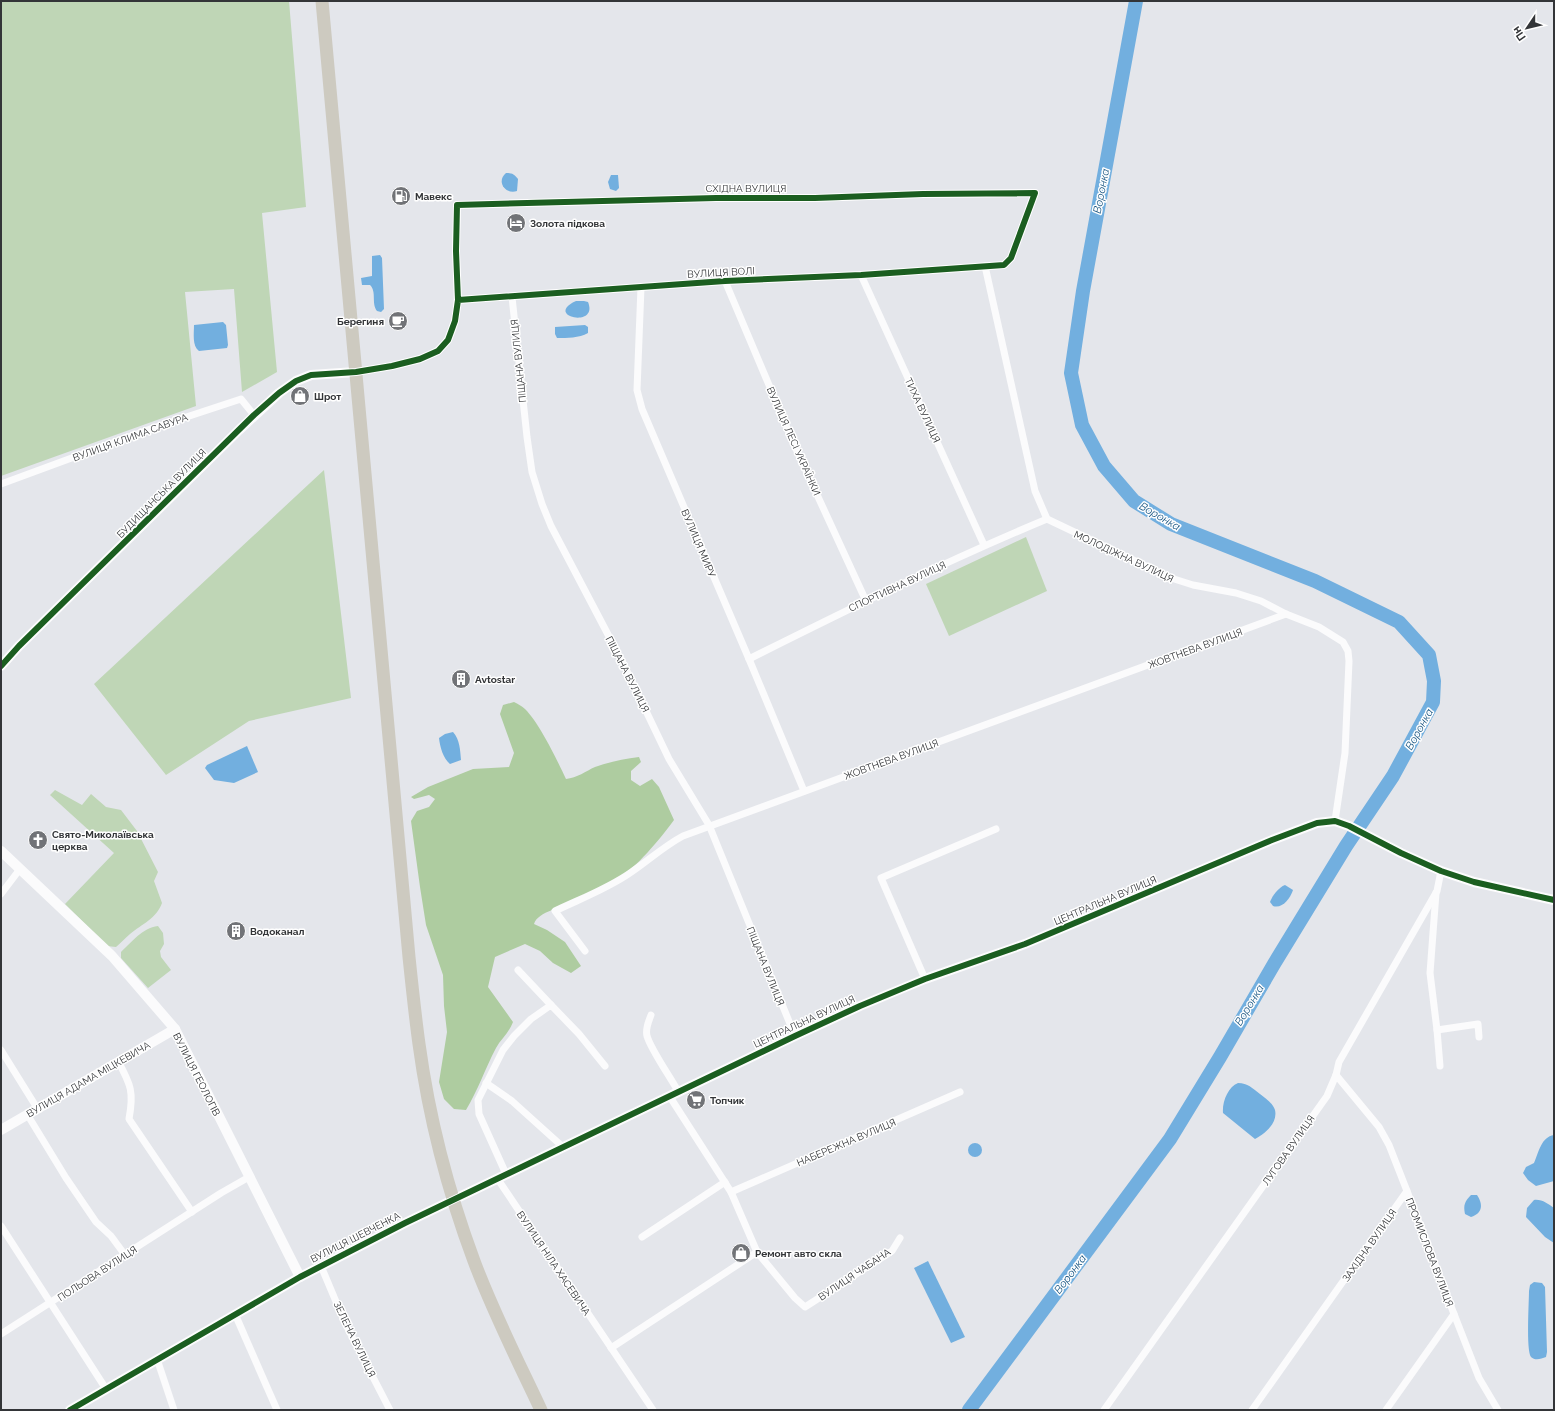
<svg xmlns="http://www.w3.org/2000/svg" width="1555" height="1411" font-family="Raleway,sans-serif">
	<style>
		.green { fill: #bfd6b6 }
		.forest { fill: #aecca0 }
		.water { fill: #72afdf }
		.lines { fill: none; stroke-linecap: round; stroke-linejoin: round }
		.river { stroke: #72afdf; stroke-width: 14 }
		.street { stroke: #fbfbfc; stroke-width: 7 }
		.secondary { stroke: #fbfbfc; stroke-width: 10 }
		.highway { stroke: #cdcac0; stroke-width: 13 }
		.cycleway-casing { stroke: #fff; stroke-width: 8 }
		.cycleway { stroke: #1b5e20; stroke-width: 6 }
		.labels { text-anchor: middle; stroke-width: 3; stroke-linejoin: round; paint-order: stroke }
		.street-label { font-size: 10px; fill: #333538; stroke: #fff }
		.poi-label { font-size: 10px; font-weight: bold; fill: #333538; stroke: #fff; text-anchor: start }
		.water-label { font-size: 11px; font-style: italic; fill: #155380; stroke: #fff }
	</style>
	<rect width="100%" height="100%" fill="#e4e6eb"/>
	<g class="green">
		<polygon points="1,1 289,1 306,207 262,213 277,372 242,392 234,289 185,292 196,406 1,476"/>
		<polygon points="324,470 351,698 249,721 166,775 94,684"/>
		<polygon points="1026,537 1047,591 949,636 926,584"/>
		<path d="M 55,790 L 82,805 L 91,794 L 106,807 L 121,810 L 137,831 L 158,872 L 154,881 L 162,903 C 156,919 142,924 130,934 C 125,938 121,943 116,947 L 107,946 L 65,904 L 114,853 L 50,795 Z"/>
		<path d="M 158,926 L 163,933 L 164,944 L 160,951 L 161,957 L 171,970 L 148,988 L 121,958 L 121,952 C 132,942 142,928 158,926 Z"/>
	</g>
	<path class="forest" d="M 514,702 C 518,704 522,706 525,709 C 540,724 557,760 566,779 C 577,778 586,771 595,767 C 609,762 624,759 639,757 L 641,762 L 631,771 L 631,780 L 640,786 L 652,779 L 659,787 L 674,820 C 661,838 635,869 617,880 C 604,888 589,894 576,901 C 563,908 538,911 534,924 L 547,930 L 565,942 L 581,966 L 571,973 L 553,963 L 540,951 L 525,944 L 495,957 L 488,987 L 513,1022 C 509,1033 501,1039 496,1048 C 485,1069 478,1090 466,1110 L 454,1109 L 444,1099 L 439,1082 L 447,1032 L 444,1006 L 443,975 L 426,925 L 420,887 L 411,821 L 417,811 L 429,807 L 435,799 L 429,795 L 414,799 L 411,797 L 428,787 L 473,769 L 509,767 L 514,753 L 500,714 L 503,705 Z"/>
	<g class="water">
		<path d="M 506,173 C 512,173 514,174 518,179 L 517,191 C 505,195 496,181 506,173 Z"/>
		<polygon points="611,175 618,175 619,188 616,191 610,189 608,182"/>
		<path d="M 380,255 L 382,258 L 384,309 L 381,312 L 377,311 C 371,303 377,292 370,285 L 362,285 L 361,278 L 372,276 L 372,256 Z"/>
		<path d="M 576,301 L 584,301 L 588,302 C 599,329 543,316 576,301 Z"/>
		<path d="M 223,322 L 226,325 L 228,345 L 227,348 L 199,351 C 192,346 194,333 194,325 Z"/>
		<path d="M 585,325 L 588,327 L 588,333 C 579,338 567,338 557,338 L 555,334 L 555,327 Z"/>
		<path d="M 453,732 C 460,740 460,750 461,760 L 450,764 C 443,758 440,747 439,738 L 445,734 Z"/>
		<polygon points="247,746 258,772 234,783 214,780 205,768 207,765"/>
		<path d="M 1285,885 L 1293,890 C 1290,899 1282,909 1273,906 L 1270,902 C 1272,896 1279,887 1285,885 Z"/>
		<path d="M 1238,1083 C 1248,1083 1252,1088 1260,1094 C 1265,1098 1273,1103 1275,1110 C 1278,1123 1265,1134 1255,1139 L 1223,1113 C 1222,1102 1228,1087 1238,1083 Z"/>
		<path d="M 1554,1135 L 1554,1181 L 1536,1186 L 1528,1180 L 1523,1173 L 1526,1167 L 1534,1163 C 1539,1152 1541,1137 1554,1135 Z"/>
		<circle cx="975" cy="1150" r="7"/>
		<path d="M 1471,1195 L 1477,1195 C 1483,1204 1483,1213 1471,1217 L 1465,1214 C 1463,1205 1465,1201 1471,1195 Z"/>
		<path d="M 1534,1200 C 1542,1199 1548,1204 1554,1208 L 1554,1243 L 1545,1237 L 1526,1217 L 1527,1208 Z"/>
		<polygon points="928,1261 965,1337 951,1343 914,1268"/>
		<path d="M 1534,1282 L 1542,1283 L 1545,1287 L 1547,1352 L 1546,1357 C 1541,1359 1535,1361 1531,1357 C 1526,1350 1529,1302 1529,1291 L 1530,1285 Z"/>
	</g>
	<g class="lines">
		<polyline class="river" points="969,1410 1170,1139 1220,1057 1274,964 1346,846 1393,776 1433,702 1434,681 1429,655 1399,622 1315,581 1171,524 1134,501 1104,466 1082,425 1071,373 1083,291 1136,1"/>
		<g class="street">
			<polyline points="985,266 1035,491 1047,519 1171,578 1193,585 1236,593 1261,601 1286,614 1319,627 1343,642 1348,651 1349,661 1345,753 1335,821"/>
			<polyline points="861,275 984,545"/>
			<polyline points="725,281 796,449 866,601"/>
			<polyline points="641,287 637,390 642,409 749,659 804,791"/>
			<polyline points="512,297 527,437 532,472 542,504 551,526 624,665 669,759 709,825 795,1036"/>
			<path d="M 356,372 C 377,368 422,363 438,350 C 465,329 456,282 456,251 C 456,236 457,221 457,205 L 716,198 L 815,198 L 923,194 L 1035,193 L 1011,258 L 1004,265 L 861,275 L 725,281 L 458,300"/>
			<polyline points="1,484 153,428 241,399 254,415"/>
			<path d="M 749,659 C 847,610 946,561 1047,519"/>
			<polyline points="1436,893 1430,973 1437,1030 1440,1066"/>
			<polyline points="1,894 20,869"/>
			<path d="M 585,951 L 555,911 C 580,899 607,889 630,873 C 648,861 664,846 683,836 L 1286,614"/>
			<polyline points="518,970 551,1005"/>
			<polyline points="925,979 881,878 996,829"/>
			<path d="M 651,1015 C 649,1021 645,1028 647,1036 C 651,1050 671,1078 679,1093"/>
			<polyline points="1437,1030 1478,1024 1479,1037"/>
			<polyline points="1,1050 37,1108"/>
			<path d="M 118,1061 C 131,1085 134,1092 129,1119 L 192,1212"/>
			<polyline points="486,1083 512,1101 563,1147"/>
			<polyline points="670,1097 731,1192 757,1252 795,1298 805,1307 892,1251 900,1238"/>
			<polyline points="27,1114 66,1178 96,1222 111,1236 125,1255"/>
			<polyline points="506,1174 479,1114 478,1100 503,1050 514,1036 531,1019 551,1005 579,1034 605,1066"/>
			<polyline points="497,1178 653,1410"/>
			<polyline points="731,1192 960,1092"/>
			<polyline points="1,1226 106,1389"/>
			<polyline points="642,1237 725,1182"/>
			<polyline points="321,1266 345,1323 390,1410"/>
			<polyline points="235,1314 277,1410"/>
			<polyline points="1454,1314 1479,1378 1498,1410"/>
			<polyline points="1,1334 221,1193 249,1177"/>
			<polyline points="611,1348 757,1252"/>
			<polyline points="157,1359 174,1410"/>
			<polyline points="1104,1410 1327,1096 1336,1075 1339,1062 1437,891 1441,871"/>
			<polyline points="1252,1410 1407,1191 1389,1145 1379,1127 1336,1075"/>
			<polyline points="1386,1410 1454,1314 1407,1191"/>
		</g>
		<g class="secondary">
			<polyline points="1,666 19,646 239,430 279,393 296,381 311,375 356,372"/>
			<polyline points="1,851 112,956 175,1029 300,1277"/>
			<polyline points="1,1130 175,1029"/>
			<polyline points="70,1410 300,1277 405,1223 795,1036 860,1006 925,979 1025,944 1272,840 1317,823 1335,821 1349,826 1401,853 1441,871 1474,882 1554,900"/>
		</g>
		<path class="highway" d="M 322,1 L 409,957 C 412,986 415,1015 419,1044 C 429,1118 448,1191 474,1261 C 493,1312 518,1361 541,1410"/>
		<defs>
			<g id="cycleway">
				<polyline points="1,666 19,646 254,415 279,393 296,381 311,375 356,372 392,366 420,359 438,351 448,340 455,321 458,300 456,251 457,205 716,198 815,198 923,194 1035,193 1011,258 1004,265 861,275 725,281 458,300"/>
				<polyline points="70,1410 300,1277 405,1223 795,1036 860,1006 925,979 1025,944 1272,840 1317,823 1335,821 1349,826 1401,853 1441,871 1474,882 1554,900"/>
			</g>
		</defs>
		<use href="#cycleway" class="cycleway-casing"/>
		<use href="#cycleway" class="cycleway"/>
	</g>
	<defs>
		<symbol id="fuel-disc" viewBox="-11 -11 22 22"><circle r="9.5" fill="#717377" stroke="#fff"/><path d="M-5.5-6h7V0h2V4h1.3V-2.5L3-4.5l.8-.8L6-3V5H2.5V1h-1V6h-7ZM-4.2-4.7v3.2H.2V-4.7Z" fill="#fff"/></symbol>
		<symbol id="hotel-disc" viewBox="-11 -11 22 22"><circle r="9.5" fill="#717377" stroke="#fff"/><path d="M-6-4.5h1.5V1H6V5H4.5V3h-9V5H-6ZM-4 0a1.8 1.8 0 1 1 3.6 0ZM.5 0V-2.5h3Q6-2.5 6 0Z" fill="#fff"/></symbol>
		<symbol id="cafe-disc" viewBox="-11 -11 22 22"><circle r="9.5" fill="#717377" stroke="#fff"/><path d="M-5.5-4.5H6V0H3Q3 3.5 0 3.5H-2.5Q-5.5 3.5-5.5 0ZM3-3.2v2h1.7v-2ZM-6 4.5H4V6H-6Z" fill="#fff"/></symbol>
		<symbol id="shop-disc" viewBox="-11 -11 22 22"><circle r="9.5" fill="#717377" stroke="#fff"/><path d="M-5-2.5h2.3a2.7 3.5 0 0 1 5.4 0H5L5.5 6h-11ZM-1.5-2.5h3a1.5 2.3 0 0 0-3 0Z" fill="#fff"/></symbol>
		<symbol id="building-disc" viewBox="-11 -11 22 22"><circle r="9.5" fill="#717377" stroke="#fff"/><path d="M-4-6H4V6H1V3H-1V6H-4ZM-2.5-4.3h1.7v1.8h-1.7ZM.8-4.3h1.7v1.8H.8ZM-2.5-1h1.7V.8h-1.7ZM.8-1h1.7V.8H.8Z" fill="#fff"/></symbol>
		<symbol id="church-disc" viewBox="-11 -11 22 22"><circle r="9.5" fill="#717377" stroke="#fff"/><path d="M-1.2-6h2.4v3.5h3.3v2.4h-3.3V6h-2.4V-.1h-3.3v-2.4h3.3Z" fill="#fff"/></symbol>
		<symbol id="supermarket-disc" viewBox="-11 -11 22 22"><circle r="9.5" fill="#717377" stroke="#fff"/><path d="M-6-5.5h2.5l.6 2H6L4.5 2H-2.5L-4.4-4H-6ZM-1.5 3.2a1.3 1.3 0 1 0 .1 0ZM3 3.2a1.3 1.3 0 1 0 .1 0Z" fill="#fff"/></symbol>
	</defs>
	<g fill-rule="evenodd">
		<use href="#fuel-disc" x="390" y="185" width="22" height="22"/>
		<use href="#hotel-disc" x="505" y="212" width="22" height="22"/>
		<use href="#cafe-disc" x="387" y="310" width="22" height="22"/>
		<use href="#shop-disc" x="289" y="385" width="22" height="22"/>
		<use href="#building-disc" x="450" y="668" width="22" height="22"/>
		<use href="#church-disc" x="27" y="829" width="22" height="22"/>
		<use href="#building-disc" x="225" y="920" width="22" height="22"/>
		<use href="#supermarket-disc" x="685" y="1089" width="22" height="22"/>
		<use href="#shop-disc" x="730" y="1242" width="22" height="22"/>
	</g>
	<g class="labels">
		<g class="street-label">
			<text x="746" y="192">СХІДНА ВУЛИЦЯ</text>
			<text transform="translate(721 272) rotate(-3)" y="4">ВУЛИЦЯ ВОЛІ</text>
			<text transform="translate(518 361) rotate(-96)" y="4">ПІЩАНА ВУЛИЦЯ</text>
			<text transform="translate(923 410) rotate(65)" y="4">ТИХА ВУЛИЦЯ</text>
			<text transform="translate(130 437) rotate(-20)" y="4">ВУЛИЦЯ КЛИМА САВУРА</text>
			<text transform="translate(794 441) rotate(66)" y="4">ВУЛИЦЯ ЛЕСІ УКРАЇНКИ</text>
			<text transform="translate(161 493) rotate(-45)" y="4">БУДИЩАНСЬКА ВУЛИЦЯ</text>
			<text transform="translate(699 543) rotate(67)" y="4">ВУЛИЦЯ МИРУ</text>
			<text transform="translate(1124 556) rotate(25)" y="4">МОЛОДІЖНА ВУЛИЦЯ</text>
			<text transform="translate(897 586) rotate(-25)" y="4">СПОРТИВНА ВУЛИЦЯ</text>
			<text transform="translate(1195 648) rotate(-20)" y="4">ЖОВТНЕВА ВУЛИЦЯ</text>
			<text transform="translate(628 674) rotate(63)" y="4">ПІЩАНА ВУЛИЦЯ</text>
			<text transform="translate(891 759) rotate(-20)" y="4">ЖОВТНЕВА ВУЛИЦЯ</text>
			<text transform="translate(1105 900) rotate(-23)" y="4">ЦЕНТРАЛЬНА ВУЛИЦЯ</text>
			<text transform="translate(766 966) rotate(68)" y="4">ПІЩАНА ВУЛИЦЯ</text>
			<text transform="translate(804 1021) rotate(-25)" y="4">ЦЕНТРАЛЬНА ВУЛИЦЯ</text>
			<text transform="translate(197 1074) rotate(63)" y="4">ВУЛИЦЯ ГЕОЛОГІВ</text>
			<text transform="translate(88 1079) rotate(-30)" y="4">ВУЛИЦЯ АДАМА МІЦКЕВИЧА</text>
			<text transform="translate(846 1142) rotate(-23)" y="4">НАБЕРЕЖНА ВУЛИЦЯ</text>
			<text transform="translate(1288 1150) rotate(-55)" y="4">ЛУГОВА ВУЛИЦЯ</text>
			<text transform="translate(355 1237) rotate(-27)" y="4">ВУЛИЦЯ ШЕВЧЕНКА</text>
			<text transform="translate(1369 1245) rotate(-55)" y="4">ЗАХІДНА ВУЛИЦЯ</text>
			<text transform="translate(1430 1252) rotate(69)" y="4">ПРОМИСЛОВА ВУЛИЦЯ</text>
			<text transform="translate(554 1263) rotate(56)" y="4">ВУЛИЦЯ НІЛА ХАСЕВИЧА</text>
			<text transform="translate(97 1273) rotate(-33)" y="4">ПОЛЬОВА ВУЛИЦЯ</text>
			<text transform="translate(854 1274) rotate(-34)" y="4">ВУЛИЦЯ ЧАБАНА</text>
			<text transform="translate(355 1339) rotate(64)" y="4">ЗЕЛЕНА ВУЛИЦЯ</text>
		</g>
		<g class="poi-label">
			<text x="415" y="200">Мавекс</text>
			<text x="530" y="227">Золота підкова</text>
			<text x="384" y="325" text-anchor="end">Берегиня</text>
			<text x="314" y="400">Шрот</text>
			<text x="475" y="683">Avtostar</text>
			<text x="52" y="838">Свято-Миколаївська<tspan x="52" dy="12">церква</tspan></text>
			<text x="250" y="935">Водоканал</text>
			<text x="710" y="1104">Топчик</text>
			<text x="755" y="1257">Ремонт авто скла</text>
		</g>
		<g class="water-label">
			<text transform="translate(1101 191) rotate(-79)" y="4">Воронка</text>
			<text transform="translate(1160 516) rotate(30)" y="4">Воронка</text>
			<text transform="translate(1419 729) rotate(-61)" y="4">Воронка</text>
			<text transform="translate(1249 1005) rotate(-59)" y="4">Воронка</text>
			<text transform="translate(1070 1274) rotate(-53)" y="4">Воронка</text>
		</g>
	</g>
	<rect width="1555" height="1411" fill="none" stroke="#333538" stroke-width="4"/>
	<g transform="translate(1527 28) rotate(235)" stroke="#ffffff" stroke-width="3" paint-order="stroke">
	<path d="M0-3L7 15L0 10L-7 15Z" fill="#333538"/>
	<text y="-6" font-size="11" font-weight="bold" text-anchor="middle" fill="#333538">Пн</text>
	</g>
</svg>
